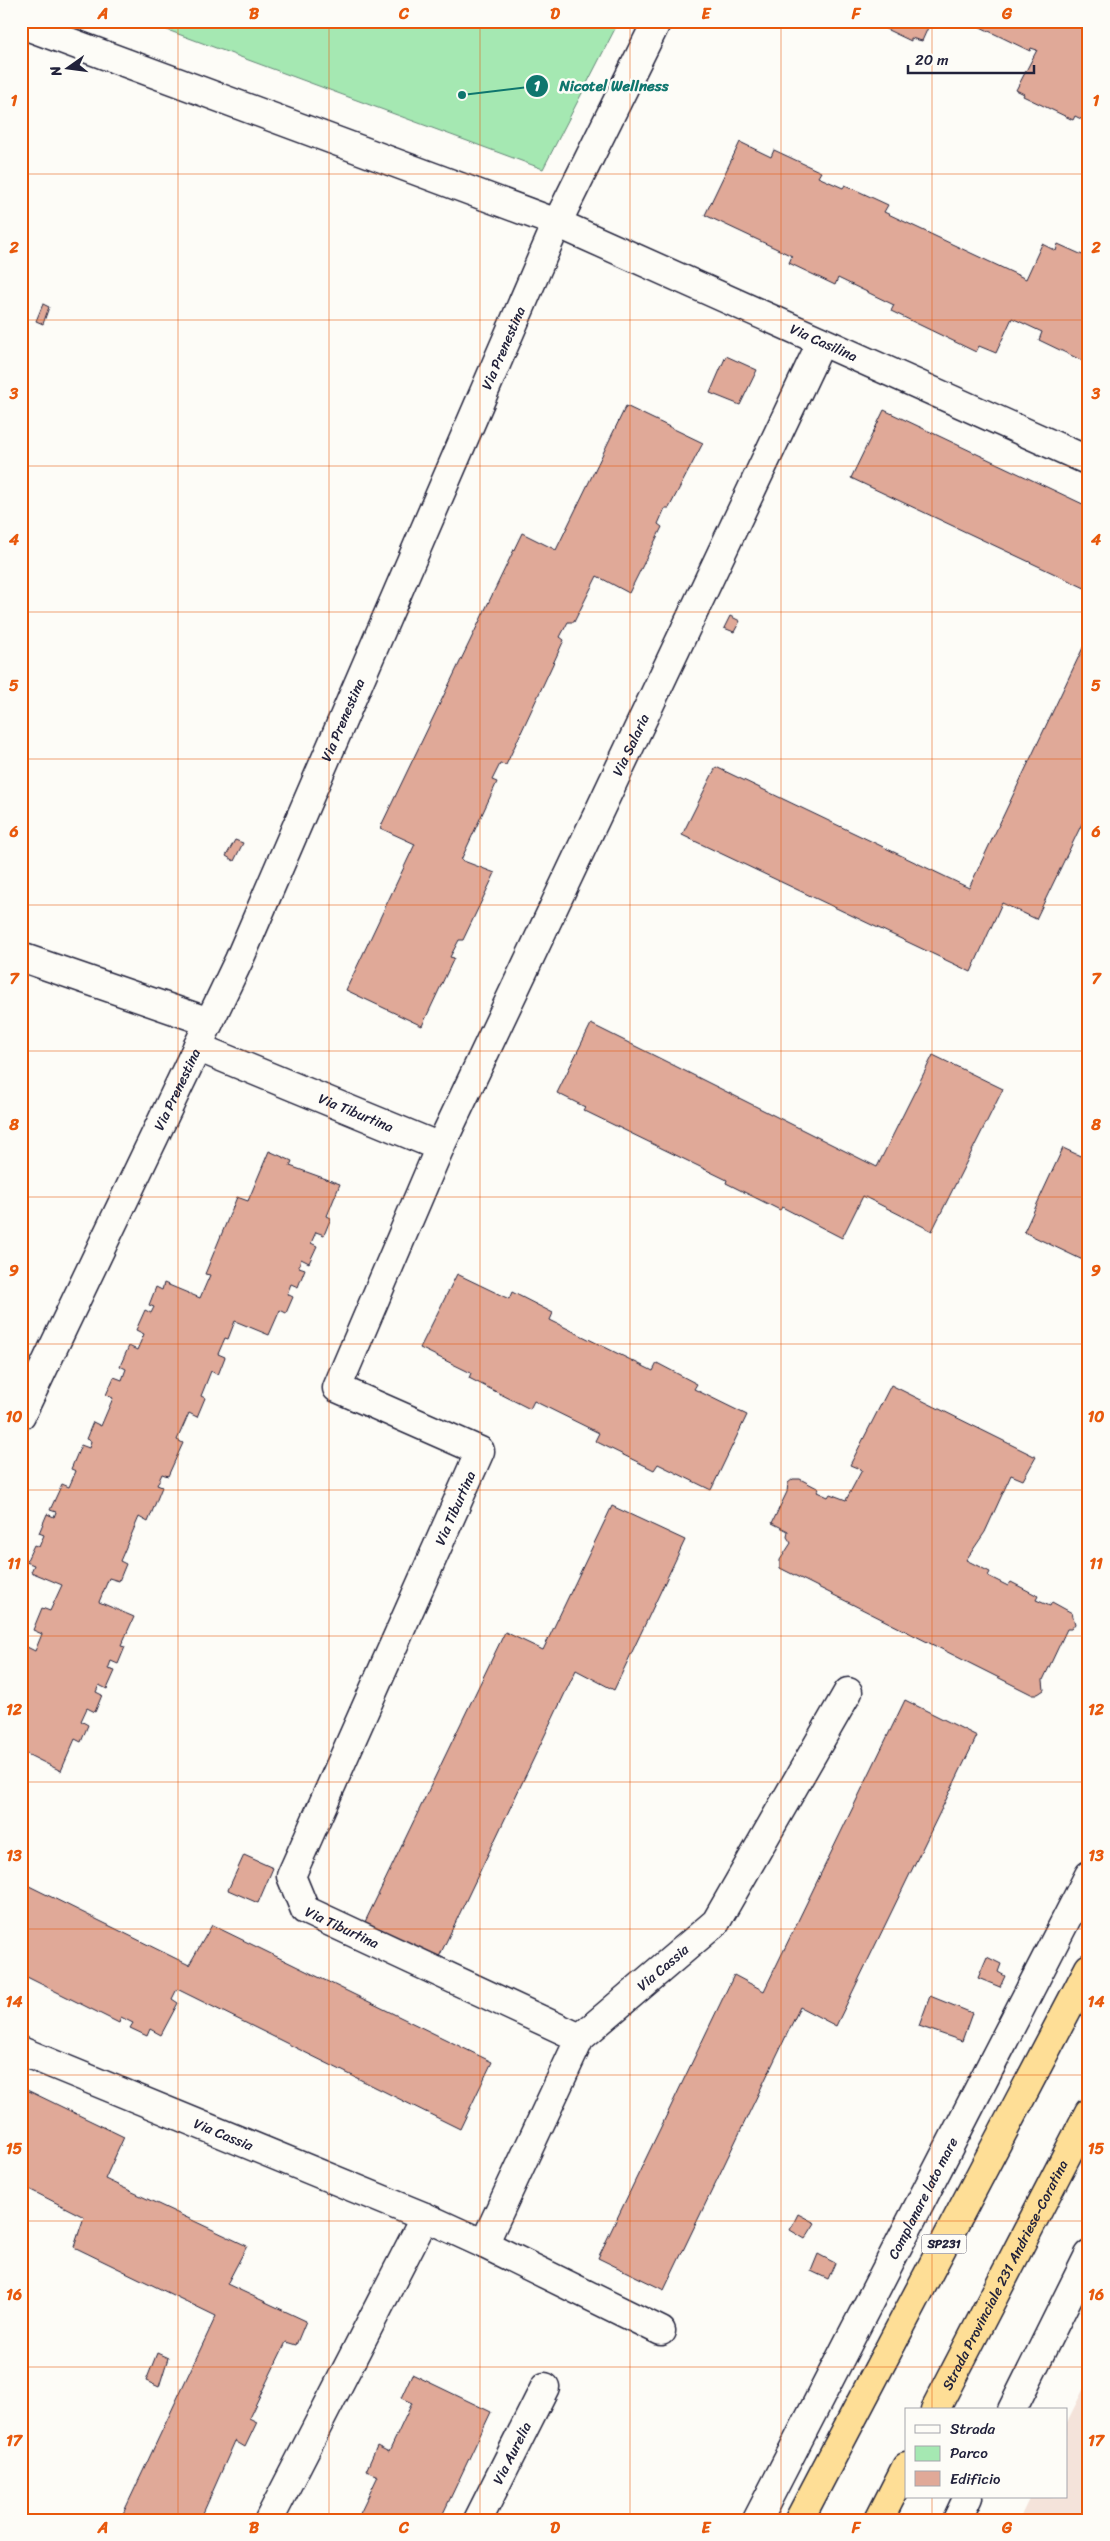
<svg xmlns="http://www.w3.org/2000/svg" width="1110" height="2541" font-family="Sriracha,sans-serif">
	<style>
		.built { fill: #f4e3da }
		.green { fill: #a5e8b2; stroke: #648576 }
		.building { fill: #e0a998; stroke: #22223b }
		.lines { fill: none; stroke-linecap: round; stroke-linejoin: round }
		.minor-casing { stroke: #22223b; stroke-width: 31 }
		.highway-casing { stroke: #22223b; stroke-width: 31 }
		.minor { stroke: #fdfcf7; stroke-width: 28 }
		.highway { stroke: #fede96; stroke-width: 28 }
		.grid { fill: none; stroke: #e8590c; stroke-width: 1; stroke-opacity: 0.55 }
		.labels { text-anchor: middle; stroke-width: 5; stroke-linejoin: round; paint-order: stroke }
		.shield { fill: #fdfcf7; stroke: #646373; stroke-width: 1 }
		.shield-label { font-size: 12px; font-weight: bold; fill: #22223b }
		.street-label { font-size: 14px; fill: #22223b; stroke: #fdfcf7 }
		.leader { fill: none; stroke: #0f766e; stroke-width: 2 }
		.callout-dot { fill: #0f766e; stroke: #fdfcf7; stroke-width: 2 }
		.mark-label { font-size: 15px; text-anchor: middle; font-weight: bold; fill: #fff }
		.callout-label { font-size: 15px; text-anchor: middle; font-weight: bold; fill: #0f766e; stroke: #fdfcf7; stroke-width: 5; stroke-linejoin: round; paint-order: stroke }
		.neatline { fill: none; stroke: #e8590c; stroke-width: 2 }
		.grid-label { font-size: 16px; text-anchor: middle; font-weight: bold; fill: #e8590c }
	</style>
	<rect width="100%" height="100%" fill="#fdfcf7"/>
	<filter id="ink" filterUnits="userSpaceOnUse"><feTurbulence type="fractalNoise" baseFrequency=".02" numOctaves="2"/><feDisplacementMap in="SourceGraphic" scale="10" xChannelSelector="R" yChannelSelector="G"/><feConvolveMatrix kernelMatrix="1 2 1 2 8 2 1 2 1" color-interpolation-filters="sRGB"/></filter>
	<g filter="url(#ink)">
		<polygon class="built" points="1089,2378 1089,2520 1019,2520 1030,2497 1066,2497 1066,2424"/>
		<polygon class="green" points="143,21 619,21 543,169"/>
		<g class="building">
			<polygon points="869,21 931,21 922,41 911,38 911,41"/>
			<polygon points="968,21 1079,21 1089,26 1089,110 1083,120 1075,116 1073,120 1023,96 1024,94 1016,90 1037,50 1031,48 1030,51"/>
			<polygon points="740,142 771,157 774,150 821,172 818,177 843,188 845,185 888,205 884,212 1026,279 1042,244 1056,251 1058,244 1089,258 1089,364 1039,340 1042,332 1012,318 996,353 979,346 976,352 891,311 894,305 838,278 835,285 789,263 792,256 705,215"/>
			<polygon points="43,304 49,307 43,324 36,321"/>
			<polygon points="726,356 757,370 740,405 710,393"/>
			<polygon points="626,406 703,443 669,508 665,508 658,524 662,527 629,593 597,576 574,622 568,622 560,637 564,640 506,765 500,764 492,780 497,782 461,860 495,873 463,940 459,940 450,957 454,958 422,1026 346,990 415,844 380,828 522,533 556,550"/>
			<polygon points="884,410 1089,507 1089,590 851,478"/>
			<polygon points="730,616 740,621 734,632 724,628"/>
			<polygon points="1089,635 1089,809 1036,919 1002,903 971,972 682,835 716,767 969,888"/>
			<polygon points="235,840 243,843 234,861 226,856"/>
			<polygon points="591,1024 877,1167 933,1055 1003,1089 932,1231 863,1196 842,1238 782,1207 780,1210 726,1183 727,1180 583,1110 585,1107 557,1093"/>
			<polygon points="1063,1148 1089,1160 1089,1263 1024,1232"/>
			<polygon points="269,1151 292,1161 290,1166 340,1184 327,1216 331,1218 324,1235 316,1232 311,1243 317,1246 309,1263 301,1259 299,1267 305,1269 298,1287 291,1284 287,1294 293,1297 286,1313 280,1310 269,1335 235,1321 228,1339 225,1338 218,1354 225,1357 218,1375 211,1371 201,1396 205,1398 197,1417 189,1413 177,1440 183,1443 168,1476 162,1474 157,1485 162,1487 148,1522 139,1517 120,1561 126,1564 119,1581 109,1578 99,1602 134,1617 121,1646 125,1647 118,1664 111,1661 108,1669 115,1671 107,1689 99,1685 96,1692 102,1695 95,1712 87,1708 81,1721 88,1725 81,1742 75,1739 61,1771 21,1751 21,1657 27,1647 35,1651 42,1634 33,1630 42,1608 50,1611 62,1585 31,1572 34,1565 26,1562 34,1545 39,1547 44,1535 39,1533 47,1514 54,1517 56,1512 50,1510 62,1484 69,1487 76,1471 71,1469 81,1445 89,1448 91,1441 86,1439 93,1422 101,1426 113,1398 106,1395 114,1377 122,1380 126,1369 120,1366 129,1346 137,1350 144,1334 136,1330 145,1310 151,1313 154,1307 149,1305 156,1287 162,1290 164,1283 200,1298 210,1275 205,1274 237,1197 248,1201"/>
			<polygon points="457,1274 509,1299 512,1292 553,1313 550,1320 653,1371 657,1363 697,1384 694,1389 747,1415 711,1490 658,1464 654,1470 595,1441 599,1433 534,1401 530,1409 469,1378 471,1373 420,1348"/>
			<polygon points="891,1385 1036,1457 1023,1480 1011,1475 985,1532 966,1560 990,1572 988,1576 1008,1586 1011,1582 1038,1596 1036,1600 1050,1606 1052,1602 1072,1613 1075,1624 1071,1629 1067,1629 1043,1680 1044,1690 1038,1694 1031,1694 780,1568 780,1560 791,1543 787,1537 788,1531 772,1523 787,1492 788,1483 793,1479 800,1479 819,1489 817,1492 828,1497 830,1494 846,1500 862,1470 850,1465"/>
			<polygon points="612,1506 685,1540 614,1690 576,1670 438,1959 364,1924 505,1632 543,1650"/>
			<polygon points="905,1700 977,1736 836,2026 800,2007 664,2290 598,2258 734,1975 764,1991"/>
			<polygon points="244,1855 273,1868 258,1903 228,1890"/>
			<polygon points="21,1882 189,1965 212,1925 492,2062 460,2129 177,1989 172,1999 178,2003 161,2035 150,2029 147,2036 130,2028 133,2023 121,2017 119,2023 21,1974"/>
			<polygon points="987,1957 1001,1964 998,1972 1005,1976 1000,1987 978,1978"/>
			<polygon points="930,1996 972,2013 962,2041 919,2026"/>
			<polygon points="27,2090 124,2137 105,2179 247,2246 227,2284 306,2321 296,2345 286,2342 249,2418 257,2422 245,2447 235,2441 200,2520 120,2520 216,2316 74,2247 84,2217 21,2185 21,2103"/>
			<polygon points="798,2214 815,2223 805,2239 790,2230"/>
			<polygon points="818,2254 835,2263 828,2279 811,2271"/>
			<polygon points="157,2353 168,2358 159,2387 146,2381"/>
			<polygon points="412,2374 491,2412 440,2520 357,2520 378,2476 366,2471 377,2446 389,2452 412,2403 401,2398"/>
		</g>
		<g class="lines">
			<defs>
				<g id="minor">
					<path id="s1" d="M 21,24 L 557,223 L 1089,461"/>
					<polyline points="21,957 209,1022"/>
					<path id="s2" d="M 197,1047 L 440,1147 L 337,1388 L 480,1451 L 291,1876 L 305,1910 L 580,2038"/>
					<path id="s3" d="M 440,1147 L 821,343"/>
					<path id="s4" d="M 21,1415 L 239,960 L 557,223 L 657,21"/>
					<path id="s5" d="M 21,2051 L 425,2217 L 484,2244 L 661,2331"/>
					<path id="s6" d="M 484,2244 L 580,2038 L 716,1922 L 848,1692"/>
					<polyline points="1012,2410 1089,2255"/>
					<polyline points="269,2520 425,2217"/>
					<path id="s7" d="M 478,2520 L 545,2387"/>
					<path id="s8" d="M 757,2520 L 1089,1875"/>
					<polyline points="957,2520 968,2497"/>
				</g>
				<g id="highway">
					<path id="s9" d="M 935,2410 L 1089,2112"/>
					<polyline points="799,2520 1089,1968"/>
					<polyline points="879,2520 906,2467"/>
				</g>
			</defs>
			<use href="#minor" class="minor-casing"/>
			<use href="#highway" class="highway-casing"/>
			<use href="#minor" class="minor"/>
			<use href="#highway" class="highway"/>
		</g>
	</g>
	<path class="grid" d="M 178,21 L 178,2520M 329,21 L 329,2520M 480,21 L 480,2520M 630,21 L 630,2520M 781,21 L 781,2520M 932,21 L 932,2410M 21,174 L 1089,174M 21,320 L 1089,320M 21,466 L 1089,466M 21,612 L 1089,612M 21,759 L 1089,759M 21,905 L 1089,905M 21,1051 L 1089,1051M 21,1197 L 1089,1197M 21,1344 L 1089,1344M 21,1490 L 1089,1490M 21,1636 L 1089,1636M 21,1782 L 1089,1782M 21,1929 L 1089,1929M 21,2075 L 1089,2075M 21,2221 L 1089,2221M 21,2367 L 1089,2367M 932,2497 L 932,2520"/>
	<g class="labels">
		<rect class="shield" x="921.5" y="2234.5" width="45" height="19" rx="4"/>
		<g class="shield-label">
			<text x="944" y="2248">SP231</text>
		</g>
		<g class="street-label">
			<text dy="5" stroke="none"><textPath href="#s1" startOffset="864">Via Casilina</textPath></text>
			<text dy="5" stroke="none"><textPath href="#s4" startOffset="1171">Via Prenestina</textPath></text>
			<text dy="5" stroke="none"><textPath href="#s4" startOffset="766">Via Prenestina</textPath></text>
			<text dy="5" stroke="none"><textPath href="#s3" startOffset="445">Via Salaria</textPath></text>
			<text dy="5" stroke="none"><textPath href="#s4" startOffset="361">Via Prenestina</textPath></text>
			<text dy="5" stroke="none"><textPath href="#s2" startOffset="172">Via Tiburtina</textPath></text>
			<text transform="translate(455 1508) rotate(-66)" y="5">Via Tiburtina</text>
			<text dy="5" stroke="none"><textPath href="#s2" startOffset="1224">Via Tiburtina</textPath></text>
			<text dy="5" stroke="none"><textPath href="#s6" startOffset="336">Via Cassia</textPath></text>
			<text dy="5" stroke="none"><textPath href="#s5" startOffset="219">Via Cassia</textPath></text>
			<text dy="5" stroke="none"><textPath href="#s8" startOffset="362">Complanare lato mare</textPath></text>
			<text dy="5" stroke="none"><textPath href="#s9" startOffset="152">Strada Provinciale 231 Andriese-Coratina</textPath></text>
			<text dy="5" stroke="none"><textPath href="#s7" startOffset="75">Via Aurelia</textPath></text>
		</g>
	</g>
	<path class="leader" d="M462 95L537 86"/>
	<g class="callout-dot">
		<circle cx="462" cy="95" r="5"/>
		<circle cx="537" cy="86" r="12"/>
	</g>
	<g class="mark-label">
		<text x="537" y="91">1</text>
	</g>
	<g class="callout-label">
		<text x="614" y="91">Nicotel Wellness</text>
	</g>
	<rect width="1110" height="2541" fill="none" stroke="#fdfcf7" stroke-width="55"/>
	<rect x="905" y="2408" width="162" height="90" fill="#fdfcf7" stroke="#a5a5ac"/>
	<rect x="915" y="2425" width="25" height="8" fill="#fdfcf7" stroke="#a5a5ac"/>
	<text x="950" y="2434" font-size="15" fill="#22223b">Strada</text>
	<rect x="915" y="2446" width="25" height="15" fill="#a5e8b2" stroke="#a5a5ac"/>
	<text x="950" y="2458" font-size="15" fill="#22223b">Parco</text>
	<rect x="915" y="2471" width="25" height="15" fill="#e0a998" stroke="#a5a5ac"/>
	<text x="950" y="2484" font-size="15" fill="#22223b">Edificio</text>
	<g transform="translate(68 68) rotate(256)" stroke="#fdfcf7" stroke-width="4" paint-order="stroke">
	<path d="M0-4L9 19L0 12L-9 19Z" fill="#22223b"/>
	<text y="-8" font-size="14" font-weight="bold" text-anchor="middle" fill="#22223b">N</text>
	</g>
	<path d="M908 65v8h126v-8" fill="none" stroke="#22223b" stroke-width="2.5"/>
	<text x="915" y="65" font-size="15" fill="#22223b" stroke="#fdfcf7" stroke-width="4" paint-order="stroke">20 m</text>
	<rect x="28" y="28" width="1054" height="2486" class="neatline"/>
	<g class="grid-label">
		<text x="103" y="19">A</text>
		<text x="254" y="19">B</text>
		<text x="404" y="19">C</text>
		<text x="555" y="19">D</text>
		<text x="706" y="19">E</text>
		<text x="856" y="19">F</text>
		<text x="1007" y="19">G</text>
		<text x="14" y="106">1</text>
		<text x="1096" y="106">1</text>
		<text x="14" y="253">2</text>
		<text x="1096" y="253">2</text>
		<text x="14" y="399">3</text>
		<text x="1096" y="399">3</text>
		<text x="14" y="545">4</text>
		<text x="1096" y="545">4</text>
		<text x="14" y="691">5</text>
		<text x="1096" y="691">5</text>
		<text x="14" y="837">6</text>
		<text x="1096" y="837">6</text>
		<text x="14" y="984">7</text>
		<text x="1096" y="984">7</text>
		<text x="14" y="1130">8</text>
		<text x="1096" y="1130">8</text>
		<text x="14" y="1276">9</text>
		<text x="1096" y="1276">9</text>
		<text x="14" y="1422">10</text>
		<text x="1096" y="1422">10</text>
		<text x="14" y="1569">11</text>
		<text x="1096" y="1569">11</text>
		<text x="14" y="1715">12</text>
		<text x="1096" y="1715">12</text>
		<text x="14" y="1861">13</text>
		<text x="1096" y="1861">13</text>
		<text x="14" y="2007">14</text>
		<text x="1096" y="2007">14</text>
		<text x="14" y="2154">15</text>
		<text x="1096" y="2154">15</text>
		<text x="14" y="2300">16</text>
		<text x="1096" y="2300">16</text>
		<text x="14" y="2446">17</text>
		<text x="1096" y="2446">17</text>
		<text x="103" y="2533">A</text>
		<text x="254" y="2533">B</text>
		<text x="404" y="2533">C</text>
		<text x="555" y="2533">D</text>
		<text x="706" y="2533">E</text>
		<text x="856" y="2533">F</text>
		<text x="1007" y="2533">G</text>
	</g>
</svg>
